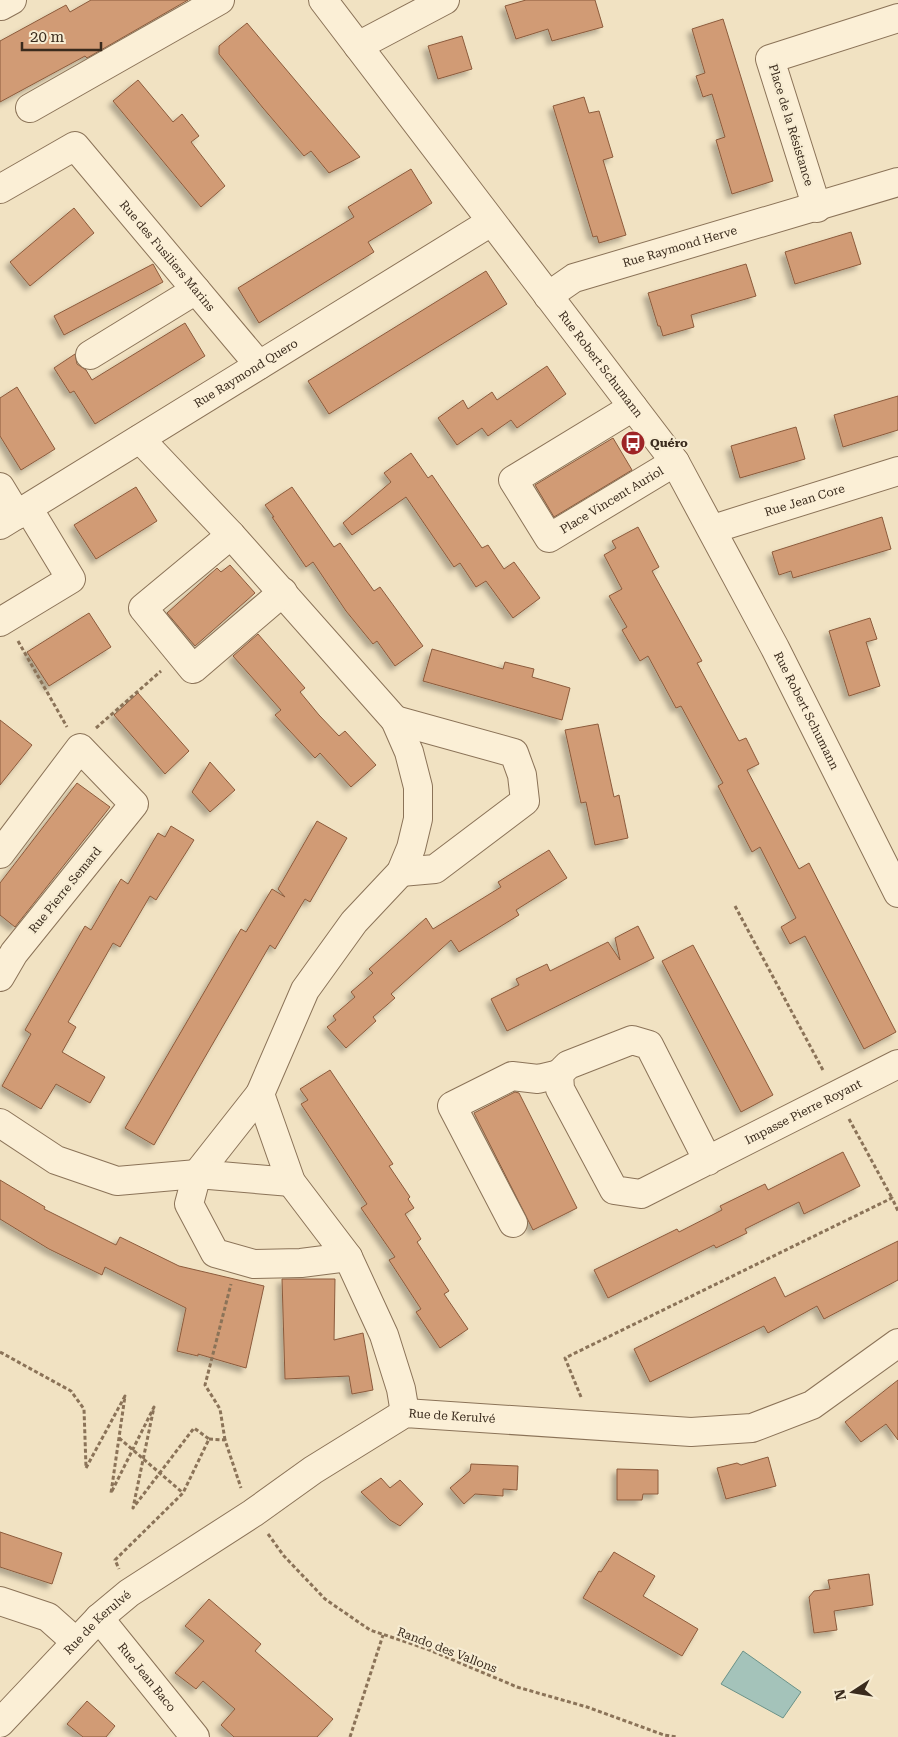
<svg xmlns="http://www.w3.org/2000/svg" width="898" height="1737" font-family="'Roboto Serif',serif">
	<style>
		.water { fill: #a4c3ba; stroke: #6b9288 }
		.building { fill: #d19b75; stroke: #8c5b3c; filter: url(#shadow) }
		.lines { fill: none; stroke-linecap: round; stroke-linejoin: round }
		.minor-casing { stroke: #8b7358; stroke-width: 30 }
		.path { stroke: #8b7358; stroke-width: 3; stroke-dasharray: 4 2.5; stroke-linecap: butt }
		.minor { stroke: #fbefd6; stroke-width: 28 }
		.labels { text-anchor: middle; stroke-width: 4.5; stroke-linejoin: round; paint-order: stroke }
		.street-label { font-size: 12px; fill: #3a2b1d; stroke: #f7ecd2 }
		.poi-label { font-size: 12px; font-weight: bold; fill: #3a2b1d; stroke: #f7ecd2; text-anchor: start }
	</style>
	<defs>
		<filter id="shadow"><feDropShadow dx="-4.5" dy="4.5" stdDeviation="2.5" flood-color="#0004"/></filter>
	</defs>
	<rect width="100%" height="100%" fill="#f1e2c2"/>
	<polygon class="water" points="743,1651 801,1692 783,1718 721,1684"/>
	<g class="building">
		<polygon points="91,0 188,0 87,58 85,56 0,102 0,41 66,5 70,12"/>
		<polygon points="526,0 595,0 603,27 552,41 548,29 516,39 505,6"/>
		<polygon points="723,19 773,181 732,194 716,140 725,137 712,94 703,97 696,76 705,73 692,29"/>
		<polygon points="247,23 268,48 360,157 329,173 311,151 304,156 263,108 219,54 219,46"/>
		<polygon points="462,36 472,69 438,79 428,46"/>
		<polygon points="138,80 173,122 182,114 199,136 191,142 225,186 201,207 113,101"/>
		<polygon points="584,97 589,113 599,111 613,157 603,160 626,235 599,243 597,236 593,237 553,106"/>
		<polygon points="411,169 432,203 368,242 374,252 259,323 238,288 354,217 348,207"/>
		<polygon points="74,208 94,233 30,286 10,262"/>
		<polygon points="851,232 861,264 795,284 785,252"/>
		<polygon points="153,264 163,282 64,335 54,316"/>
		<polygon points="746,264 756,296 691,315 694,327 663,336 660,326 658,326 648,293"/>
		<polygon points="486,271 507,304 329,414 308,381"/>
		<polygon points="185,323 205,356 95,424 74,391 70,393 54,368 75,354 77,364 86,370 92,380"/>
		<polygon points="547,366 566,394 517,428 511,420 488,436 482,428 457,445 438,418 463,400 468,409 492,392 497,400"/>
		<polygon points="17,387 55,449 21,470 0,436 0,398"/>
		<polygon points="898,396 898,430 843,447 834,415"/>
		<polygon points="796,427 805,459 740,478 731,446"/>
		<polygon points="613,438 632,470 554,517 535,485"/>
		<polygon points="411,453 428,478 432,475 482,548 488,545 504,569 514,562 540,598 513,618 486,581 476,587 460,563 454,567 406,497 352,535 343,523 391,482 384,473"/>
		<polygon points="136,487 157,521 96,559 74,525"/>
		<polygon points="292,487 334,547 340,543 374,591 380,587 423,646 395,666 377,641 373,644 346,611 313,562 306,567 272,517 274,517 265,505"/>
		<polygon points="882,517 891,549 793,578 791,571 779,575 772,552"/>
		<polygon points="638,527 659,567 652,571 702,661 697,663 739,741 746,738 759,764 747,770 799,869 809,863 896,1032 864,1049 805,936 790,944 781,927 796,918 760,847 752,852 718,786 723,783 681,706 676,708 648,656 640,661 622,630 627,627 609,596 622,589 604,555 616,548 612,541"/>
		<polygon points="230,565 255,593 195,646 167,613 217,568 221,572"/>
		<polygon points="89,613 111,647 49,686 27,652"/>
		<polygon points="870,618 877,639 866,642 880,686 849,696 829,631"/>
		<polygon points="258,634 305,688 300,692 319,715 339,736 345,731 376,765 351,787 320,753 315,758 275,715 281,710 233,656"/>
		<polygon points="432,649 503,669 505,662 534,669 532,677 570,688 562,720 423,681"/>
		<polygon points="138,693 189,751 165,774 114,715"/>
		<polygon points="0,720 32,745 0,785"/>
		<polygon points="598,724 614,797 619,795 628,838 595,845 586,802 581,803 565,730"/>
		<polygon points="210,762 235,790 210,812 192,792"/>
		<polygon points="77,783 110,807 15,927 0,915 0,883"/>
		<polygon points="317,821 347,838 310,902 305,899 275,949 270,945 154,1145 125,1128 241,929 246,932 272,889 285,897 278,889"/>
		<polygon points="171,826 194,840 156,900 150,896 120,947 113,943 68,1022 76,1027 62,1052 105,1077 90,1103 56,1084 41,1109 2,1086 31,1034 25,1030 85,926 91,930 121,879 128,884 158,833 165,837"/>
		<polygon points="549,850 567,878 516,910 519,915 459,952 451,940 391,994 395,998 373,1017 376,1021 346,1048 327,1027 336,1020 333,1016 355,997 351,992 373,973 369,969 426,918 433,929 501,887 498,882"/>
		<polygon points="638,926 654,958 507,1031 491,999 519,985 516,979 547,964 550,971 608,942 620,960 615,938"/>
		<polygon points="693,945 773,1095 741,1112 662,961"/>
		<polygon points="330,1070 393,1164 389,1166 410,1197 408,1199 414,1208 405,1214 421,1239 417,1242 449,1291 444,1294 468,1329 440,1348 416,1312 421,1309 389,1260 395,1257 361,1208 367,1204 301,1104 308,1100 300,1089"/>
		<polygon points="515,1092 519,1093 577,1208 533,1230 474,1113"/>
		<polygon points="843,1152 860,1186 804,1214 799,1202 745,1229 747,1233 716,1248 714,1245 608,1298 594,1270 677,1229 679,1232 722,1210 720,1206 765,1184 768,1190"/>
		<polygon points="0,1180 45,1207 44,1209 116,1245 120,1237 179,1266 264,1286 246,1368 198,1354 198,1356 177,1351 186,1308 105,1267 102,1275 49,1249 0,1219"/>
		<polygon points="898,1241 898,1280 824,1319 817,1306 768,1333 764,1326 650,1382 634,1349 775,1277 785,1297"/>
		<polygon points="282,1279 335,1279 334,1340 363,1333 373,1390 352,1394 349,1376 285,1379"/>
		<polygon points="898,1380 898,1440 886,1424 861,1442 845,1422"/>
		<polygon points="768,1457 776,1486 726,1499 717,1468 737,1463 741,1465"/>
		<polygon points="471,1464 518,1466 517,1490 503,1489 503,1496 475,1494 464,1504 450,1488 470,1471"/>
		<polygon points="617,1469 658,1470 658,1494 643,1494 642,1500 617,1500"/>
		<polygon points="381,1478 390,1488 400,1480 423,1504 400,1526 390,1520 361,1492"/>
		<polygon points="0,1532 62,1553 52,1584 0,1567"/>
		<polygon points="614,1552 655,1576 643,1596 698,1629 682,1656 583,1598 599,1571 601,1572"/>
		<polygon points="869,1574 873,1605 834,1611 837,1630 814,1633 809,1597 814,1591 830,1589 828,1580"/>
		<polygon points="209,1599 261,1644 255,1651 333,1719 317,1737 234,1737 221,1725 235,1709 203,1681 196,1689 175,1673 204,1641 185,1626"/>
		<polygon points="87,1701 115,1726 106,1737 83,1737 67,1724"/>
	</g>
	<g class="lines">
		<defs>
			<g id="minor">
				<path id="s1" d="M 323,0 L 675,462 L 775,648 L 898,893"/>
				<polyline points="0,4 1,6 12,0"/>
				<polyline points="358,46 445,0"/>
				<polyline points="30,108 220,0"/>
				<path id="s2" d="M 0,189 L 75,146 L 259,365"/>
				<polyline points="817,208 770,59 898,18"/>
				<path id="s3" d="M 548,296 L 574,278 L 898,182"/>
				<polyline points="90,355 196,290"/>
				<path id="s4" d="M 633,407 L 513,480 L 549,538 L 675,462"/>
				<polyline points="140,439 231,535 395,720 409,752 418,787 418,819 411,848 401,872 354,922 305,990 260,1094 291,1182 348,1257 384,1335 401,1389 405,1413"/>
				<polyline points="0,487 17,515"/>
				<path id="s5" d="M 0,525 L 491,222"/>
				<path id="s6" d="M 713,529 L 898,471"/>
				<polyline points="231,535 143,608 193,669 283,592"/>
				<polyline points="0,622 71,579 28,508"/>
				<polyline points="395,720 514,753 522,775 525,801 435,869 401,872"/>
				<polyline points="0,854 80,748 134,804 14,953 0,977"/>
				<polyline points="260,1094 197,1174 189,1204 215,1253 254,1264 301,1263 348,1257"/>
				<polyline points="0,1123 56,1160 117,1181 197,1174 291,1182"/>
				<path id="s7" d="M 708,1161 L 649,1045 L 632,1040 L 568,1065 L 559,1074 L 560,1089 L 614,1190 L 641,1194 L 898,1064"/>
				<polyline points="513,1223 452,1106 512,1076 538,1079 559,1074"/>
				<polyline points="0,1601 48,1617 76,1642"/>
				<path id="s8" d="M 99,1618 L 195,1737"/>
				<path id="s9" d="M 0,1723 L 99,1618 L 129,1593 L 253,1513 L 313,1470 L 405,1413 L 691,1432 L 752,1428 L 812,1405 L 898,1343"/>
			</g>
		</defs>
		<use href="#minor" class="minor-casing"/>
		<g class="path">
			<polyline points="18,641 67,727"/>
			<polyline points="96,728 161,671"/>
			<polyline points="735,906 824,1072"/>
			<polyline points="849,1119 892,1198"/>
			<polyline points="0,1352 71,1391 84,1409 86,1467"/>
			<polyline points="581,1397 565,1358 892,1198 898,1211"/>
			<polyline points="119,1438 183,1493"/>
			<polyline points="209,1439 225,1440 241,1488"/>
			<polyline points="225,1440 220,1409 205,1385 231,1284"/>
			<polyline points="86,1468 125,1396 111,1493 154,1407 133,1508 194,1428 209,1439 183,1493 115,1560 119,1569"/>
			<polyline points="268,1534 284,1556 325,1599 370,1630 427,1649 517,1687 587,1707 664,1735 677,1737"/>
			<polyline points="350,1737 383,1635"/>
		</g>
		<use href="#minor" class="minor"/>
	</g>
	<defs>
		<symbol id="bus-disc" viewBox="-11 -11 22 22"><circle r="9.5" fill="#9e2426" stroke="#f7ecd2"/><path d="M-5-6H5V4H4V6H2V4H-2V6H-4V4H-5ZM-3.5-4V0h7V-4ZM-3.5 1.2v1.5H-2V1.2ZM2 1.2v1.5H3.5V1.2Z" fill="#fff"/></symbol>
	</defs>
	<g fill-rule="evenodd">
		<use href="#bus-disc" x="619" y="429" width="28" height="28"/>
	</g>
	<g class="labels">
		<g class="street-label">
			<text transform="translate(791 125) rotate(73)" y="4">Place de la Résistance</text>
			<text dy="4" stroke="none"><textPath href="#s3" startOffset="142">Rue Raymond Herve</textPath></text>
			<text dy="4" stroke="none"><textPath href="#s2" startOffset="230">Rue des Fusiliers Marins</textPath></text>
			<text dy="4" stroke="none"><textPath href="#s1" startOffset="458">Rue Robert Schumann</textPath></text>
			<text dy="4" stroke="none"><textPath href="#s5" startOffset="289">Rue Raymond Quero</textPath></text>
			<text dy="4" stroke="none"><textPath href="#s4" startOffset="282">Place Vincent Auriol</textPath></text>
			<text dy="4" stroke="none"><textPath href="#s6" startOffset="96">Rue Jean Core</textPath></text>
			<text dy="4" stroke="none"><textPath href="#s1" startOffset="862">Rue Robert Schumann</textPath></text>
			<text transform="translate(65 890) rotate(-51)" y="4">Rue Pierre Semard</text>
			<text dy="4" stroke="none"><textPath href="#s7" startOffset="568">Impasse Pierre Royant</textPath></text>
			<text dy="4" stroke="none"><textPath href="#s9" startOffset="560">Rue de Kerulvé</textPath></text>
			<text dy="4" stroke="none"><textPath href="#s9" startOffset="140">Rue de Kerulvé</textPath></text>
			<text transform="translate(447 1650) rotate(21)" y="4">Rando des Vallons</text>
			<text dy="4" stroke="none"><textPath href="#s8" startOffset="76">Rue Jean Baco</textPath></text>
		</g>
		<g class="poi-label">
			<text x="650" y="447">Quéro</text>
		</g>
	</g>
	<g transform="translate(853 1692) rotate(258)" stroke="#f7ecd2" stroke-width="4" paint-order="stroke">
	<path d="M0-4L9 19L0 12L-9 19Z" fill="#3a2b1d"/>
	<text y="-8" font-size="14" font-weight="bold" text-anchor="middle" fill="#3a2b1d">N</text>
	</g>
	<path d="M22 42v8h79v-8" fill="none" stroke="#3a2b1d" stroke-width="2.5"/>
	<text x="30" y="42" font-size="15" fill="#3a2b1d" stroke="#f7ecd2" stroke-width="4" paint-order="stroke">20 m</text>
</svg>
